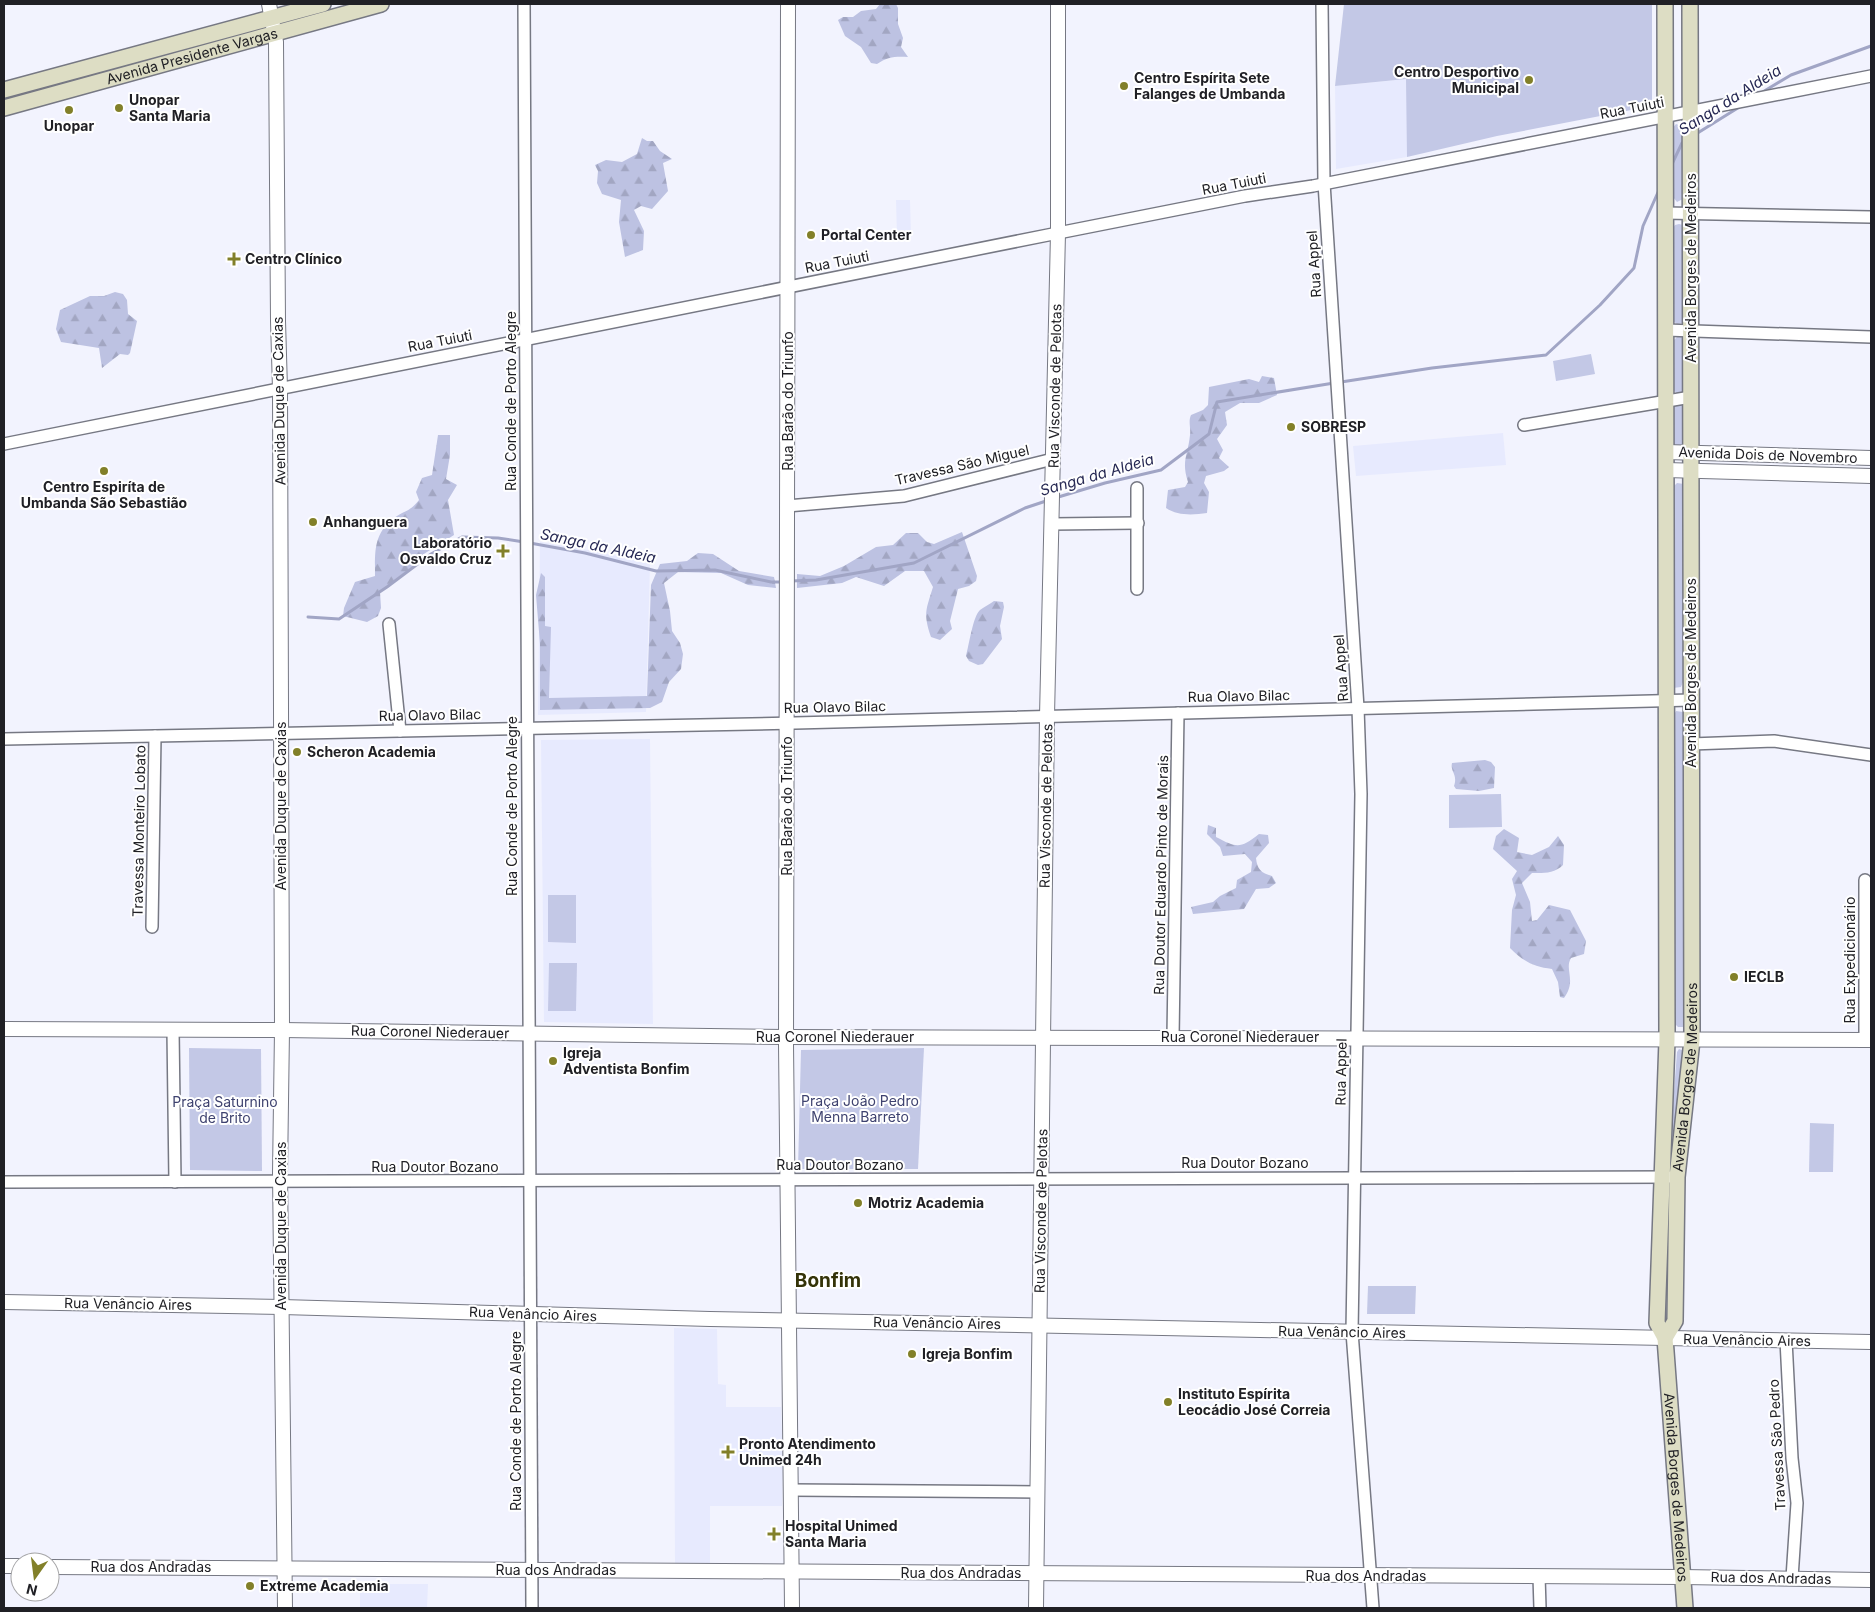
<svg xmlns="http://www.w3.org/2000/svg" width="1875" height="1612" font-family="Inter,sans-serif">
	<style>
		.built { fill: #e7eafe }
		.green { fill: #c3c8e6 }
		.forest { fill: url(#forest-firs) }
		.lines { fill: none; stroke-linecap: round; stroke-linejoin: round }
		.stream { stroke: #a1a5c5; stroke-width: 3 }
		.minor-casing { stroke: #767883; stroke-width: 14 }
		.tertiary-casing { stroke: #767883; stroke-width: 16 }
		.secondary-casing { stroke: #767883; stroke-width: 18 }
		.minor { stroke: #fff; stroke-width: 11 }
		.tertiary { stroke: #fff; stroke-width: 14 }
		.secondary { stroke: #ddddc4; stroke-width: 15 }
		.poi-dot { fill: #828029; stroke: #fff; stroke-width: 2 }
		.labels { text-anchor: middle; stroke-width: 4; stroke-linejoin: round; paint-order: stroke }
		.street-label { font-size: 14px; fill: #202025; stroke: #fff }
		.poi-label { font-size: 14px; font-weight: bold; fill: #202025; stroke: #fff; text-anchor: start }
		.park-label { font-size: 14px; fill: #3e426f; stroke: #fff }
		.water-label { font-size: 15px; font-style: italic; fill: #262853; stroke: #fff }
		.district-label { font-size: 19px; font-weight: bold; fill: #343308; stroke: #fff }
	</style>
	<defs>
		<pattern id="forest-firs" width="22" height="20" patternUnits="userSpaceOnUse" patternTransform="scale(1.25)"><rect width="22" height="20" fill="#bdc2e2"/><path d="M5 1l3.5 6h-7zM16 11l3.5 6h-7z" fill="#a2a6c2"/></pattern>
	</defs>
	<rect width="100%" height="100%" fill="#f2f3fe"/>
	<g class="built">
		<polygon points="1407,79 1407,157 1336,169 1335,86"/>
		<polygon points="896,200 910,200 911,236 897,236"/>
		<polygon points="1503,433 1506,465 1356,476 1353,446"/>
		<polygon points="540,542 600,552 650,564 646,712 538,715"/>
		<polygon points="650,739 653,1024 544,1022 541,740"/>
		<polygon points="674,1328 717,1329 718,1384 726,1385 726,1407 781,1407 783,1461 782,1506 710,1506 710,1565 675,1565"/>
		<polygon points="360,1584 428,1584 427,1608 360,1608"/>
	</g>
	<g class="green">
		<polygon points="1344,4 1652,4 1652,106 1497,136 1407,157 1406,79 1335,86"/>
		<polygon points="253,28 255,33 4,102 4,97"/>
		<polygon points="1676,124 1681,126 1682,129 1683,199 1677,202 1673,197 1672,129"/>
		<polygon points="1679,224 1683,225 1684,228 1686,320 1683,323 1677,324 1673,321 1673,228 1675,225"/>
		<polygon points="1678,336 1685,339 1685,389 1679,395 1673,390 1674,340"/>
		<polygon points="1591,354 1595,374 1556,381 1553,361"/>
		<polygon points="1676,404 1683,404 1685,407 1684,445 1678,448 1673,445 1674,407"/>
		<polygon points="1677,483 1684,484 1686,489 1683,682 1681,687 1673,688 1669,683 1674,486"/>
		<polygon points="1676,711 1683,712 1684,717 1685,1027 1678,1027 1674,1023 1673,717"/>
		<polygon points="1501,794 1502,827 1449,828 1449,795"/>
		<polygon points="548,895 576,895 576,943 548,942"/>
		<polygon points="549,963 577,963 576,1011 548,1011"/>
		<polygon points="189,1048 261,1049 262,1171 190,1170"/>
		<polygon points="924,1048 918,1169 798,1169 801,1050"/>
		<polygon points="1679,1049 1682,1050 1683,1053 1674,1159 1670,1162 1669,1159 1677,1052"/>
		<polygon points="1810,1123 1834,1124 1833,1172 1809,1172"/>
		<polygon points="1368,1286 1416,1286 1415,1314 1367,1314"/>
	</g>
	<g class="forest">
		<path d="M 880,4 L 896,4 L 898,8 L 898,24 L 903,38 L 901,47 L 908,57 C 896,56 887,57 877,64 L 871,63 L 861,47 L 845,36 L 838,20 L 843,17 L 853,17 L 861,11 L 876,9 Z"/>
		<polygon points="642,138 647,141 653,141 660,151 672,159 663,163 668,191 652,209 641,206 634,210 644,231 643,250 625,257 619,222 621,200 602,194 597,183 598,171 595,165 606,160 622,162 637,154"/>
		<polygon points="115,292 123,294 127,300 128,314 137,321 130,353 128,355 120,354 102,368 99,348 61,342 56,329 60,310 90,296 104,296"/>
		<path d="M 1262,376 L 1274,378 L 1277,395 L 1259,403 L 1240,403 L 1225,412 L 1227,425 L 1217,439 L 1223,450 L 1219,458 L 1229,467 L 1224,471 L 1206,476 L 1204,483 L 1209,492 L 1207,513 C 1193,515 1178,516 1166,508 L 1168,490 L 1185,487 L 1188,482 C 1181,461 1188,455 1190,435 C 1191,427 1188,422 1191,415 L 1203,410 L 1208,405 L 1209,387 L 1249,379 L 1259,382 Z"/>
		<path d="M 438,435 L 450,435 L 450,455 L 446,479 L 457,485 L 448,500 L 454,535 L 419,557 L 413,566 L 380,592 L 381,608 L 378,616 L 367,622 L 343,616 L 344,608 L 355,582 L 375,576 C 375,551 373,532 397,516 C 408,509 409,512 419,500 L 416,492 L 422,478 L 432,475 Z"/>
		<path d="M 962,532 L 977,576 L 976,581 L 969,586 L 958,589 L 950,621 L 952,629 L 940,640 L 931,637 C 923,613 926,610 933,587 L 924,571 L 905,571 L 884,586 L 856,577 L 842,583 L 797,588 L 797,574 L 820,576 L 844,566 L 876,547 L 893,545 L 906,533 L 918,533 L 927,542 L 934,544 Z"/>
		<polygon points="698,553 713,554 739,571 774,577 776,588 748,585 721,573 678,572 664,583 670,611 672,631 680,643 683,654 681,669 669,682 662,702 650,708 540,710 540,644 536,595 541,573 545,577 545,626 551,627 549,698 647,696 651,585 660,564 687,561"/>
		<path d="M 994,601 L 1003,602 L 1004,607 L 1000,626 L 1002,639 L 983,664 L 978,665 L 969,661 L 966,656 C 969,645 973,616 980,610 C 984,607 990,604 994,601 Z"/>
		<path d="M 1485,760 L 1491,762 L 1495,767 L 1494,788 L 1479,791 L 1456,789 L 1454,786 C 1458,774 1450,772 1452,763 Z"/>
		<path d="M 1208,825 L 1216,828 L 1216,837 C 1237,848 1240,849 1259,834 L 1268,835 L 1269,843 L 1256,858 C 1257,869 1261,873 1272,876 L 1276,883 L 1269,888 L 1256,889 L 1244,909 L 1193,914 L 1191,907 L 1213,902 L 1220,896 L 1236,888 L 1237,880 L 1251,872 L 1252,862 L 1245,854 L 1223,856 L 1220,847 L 1207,834 Z"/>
		<path d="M 1504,829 L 1519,838 L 1517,852 L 1532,855 L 1549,847 L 1558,836 L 1564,845 L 1563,865 C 1554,874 1543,873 1532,873 L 1522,883 L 1530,902 L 1532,921 L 1537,920 L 1549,905 L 1570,910 L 1586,941 L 1584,954 L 1571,958 C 1564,970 1577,980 1564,998 L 1560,997 L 1558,982 L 1552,969 C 1533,967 1523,961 1510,948 L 1512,910 L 1516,895 L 1512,879 L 1517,871 L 1493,849 L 1496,836 Z"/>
	</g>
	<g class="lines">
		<g class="stream">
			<polyline points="1761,93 1791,75 1871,46"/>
			<polyline points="1696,134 1741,106"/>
			<polyline points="1672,164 1682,143 1686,140"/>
			<polyline points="1341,382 1432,368 1546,355 1600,305 1634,268 1643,226 1659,190"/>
			<polyline points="1055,498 1105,483 1161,470 1209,434 1217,402 1334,383"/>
			<polyline points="530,543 585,553 656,571 715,570 771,582 782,582"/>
			<polyline points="791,581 816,580 914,563 1025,508 1049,500"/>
			<polyline points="308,617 339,619 387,587 431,554 462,537 498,538 524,542"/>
		</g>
		<defs>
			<g id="minor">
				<polyline points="524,4 532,1608"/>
				<polyline points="1322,4 1324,183 1358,708 1361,794 1352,1332 1373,1608"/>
				<polyline points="1665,213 1871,217"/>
				<polyline points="1666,330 1871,337"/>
				<polyline points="1524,425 1691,397"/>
				<polyline points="4,444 1048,235 1245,196 1313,186 1871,76"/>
				<polyline points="787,506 904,496 1053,459"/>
				<polyline points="1052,524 1138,523"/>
				<polyline points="1137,589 1137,488"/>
				<polyline points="389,624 400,731"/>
				<polyline points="4,739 795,723 1691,700"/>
				<polyline points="1691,744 1774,741 1871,755"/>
				<polyline points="152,927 155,736"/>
				<polyline points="173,1030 175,1182"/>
				<polyline points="1173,1037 1178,713"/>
				<polyline points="1865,1040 1865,880"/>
				<polyline points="4,1182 1669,1177"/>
				<polyline points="1786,1340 1792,1458 1797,1503 1792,1578"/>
				<polyline points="791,1490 1038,1492"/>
				<polyline points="1539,1576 1540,1608"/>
			</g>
			<g id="tertiary">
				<polyline points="269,4 276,42 278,321 280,389 282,1030 280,1173 285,1608"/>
				<polyline points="788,4 786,1044 792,1608"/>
				<polyline points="1666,452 1871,458"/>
				<polyline points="1666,470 1871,476"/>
				<polyline points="4,1029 282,1030 786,1037 1871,1040"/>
				<polyline points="4,1302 282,1307 710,1319 1871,1342"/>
				<polyline points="4,1566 20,1566"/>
				<polyline points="50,1567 1682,1577 1871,1580"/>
				<polyline points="1036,1608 1047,716 1058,233 1058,4"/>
			</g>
			<g id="secondary">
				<path id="s1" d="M 1665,4 L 1667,1040 L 1657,1323 L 1665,1338 L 1685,1608"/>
				<polyline points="4,90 323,4"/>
				<path id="s2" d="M 4,108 L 381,4"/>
				<path id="s3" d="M 1665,1338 L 1675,1321 L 1677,1177 L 1692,1040 L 1690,4"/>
			</g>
		</defs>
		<use href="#minor" class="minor-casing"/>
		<use href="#tertiary" class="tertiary-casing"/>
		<use href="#secondary" class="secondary-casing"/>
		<use href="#minor" class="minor"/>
		<use href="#tertiary" class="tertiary"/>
		<use href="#secondary" class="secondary"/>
	</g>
	<g class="poi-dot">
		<circle cx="1529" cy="80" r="5"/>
		<circle cx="1124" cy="86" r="5"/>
		<circle cx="119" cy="108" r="5"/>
		<circle cx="69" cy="110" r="5"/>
		<circle cx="811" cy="235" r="5"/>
		<path d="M231.5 251.5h5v5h5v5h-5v5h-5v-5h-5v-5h5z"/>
		<circle cx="1291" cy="427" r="5"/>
		<circle cx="104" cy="471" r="5"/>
		<circle cx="313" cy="522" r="5"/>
		<path d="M500.5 543.5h5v5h5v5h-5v5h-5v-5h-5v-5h5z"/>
		<circle cx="297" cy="752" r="5"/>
		<circle cx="1734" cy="977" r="5"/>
		<circle cx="553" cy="1061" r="5"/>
		<circle cx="858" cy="1203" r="5"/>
		<circle cx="912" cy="1354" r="5"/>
		<circle cx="1168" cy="1402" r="5"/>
		<path d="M725.5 1444.5h5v5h5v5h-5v5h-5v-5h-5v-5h5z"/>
		<path d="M771.5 1526.5h5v5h5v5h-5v5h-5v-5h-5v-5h5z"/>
		<circle cx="250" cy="1586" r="5"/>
	</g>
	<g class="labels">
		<g class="street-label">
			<text dy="5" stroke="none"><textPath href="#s2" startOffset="195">Avenida Presidente Vargas</textPath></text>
			<text transform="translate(1632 108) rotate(-11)" y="5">Rua Tuiuti</text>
			<text transform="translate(1234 184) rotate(-11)" y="5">Rua Tuiuti</text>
			<text transform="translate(837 262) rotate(-11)" y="5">Rua Tuiuti</text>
			<text transform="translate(1314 264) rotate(-94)" y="5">Rua Appel</text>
			<text transform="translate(1691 268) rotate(-90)" y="5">Avenida Borges de Medeiros</text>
			<text transform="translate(440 341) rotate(-11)" y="5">Rua Tuiuti</text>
			<text transform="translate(1055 386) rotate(-89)" y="5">Rua Visconde de Pelotas</text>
			<text transform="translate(279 401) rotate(-91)" y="5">Avenida Duque de Caxias</text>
			<text transform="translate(511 401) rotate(-90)" y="5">Rua Conde de Porto Alegre</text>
			<text transform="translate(788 401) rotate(-90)" y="5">Rua Barão do Triunfo</text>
			<text transform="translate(1768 455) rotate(2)" y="5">Avenida Dois de Novembro</text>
			<text transform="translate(962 465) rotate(-13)" y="5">Travessa São Miguel</text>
			<text transform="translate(1341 668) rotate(-94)" y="5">Rua Appel</text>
			<text transform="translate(1691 673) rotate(-90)" y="5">Avenida Borges de Medeiros</text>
			<text transform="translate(1239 696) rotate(-1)" y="5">Rua Olavo Bilac</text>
			<text transform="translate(835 707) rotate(-1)" y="5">Rua Olavo Bilac</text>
			<text transform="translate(430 715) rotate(-1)" y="5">Rua Olavo Bilac</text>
			<text transform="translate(281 806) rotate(-90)" y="5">Avenida Duque de Caxias</text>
			<text transform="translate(512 806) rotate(-90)" y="5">Rua Conde de Porto Alegre</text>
			<text transform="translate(787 806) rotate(-90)" y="5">Rua Barão do Triunfo</text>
			<text transform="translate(1046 806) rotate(-89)" y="5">Rua Visconde de Pelotas</text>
			<text transform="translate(139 831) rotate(-89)" y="5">Travessa Monteiro Lobato</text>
			<text transform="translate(1161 875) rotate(-89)" y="5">Rua Doutor Eduardo Pinto de Morais</text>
			<text transform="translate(1850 960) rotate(-90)" y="5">Rua Expedicionário</text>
			<text transform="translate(430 1032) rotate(1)" y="5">Rua Coronel Niederauer</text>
			<text x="835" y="1042">Rua Coronel Niederauer</text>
			<text x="1240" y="1042">Rua Coronel Niederauer</text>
			<text transform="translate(1341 1072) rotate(-89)" y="5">Rua Appel</text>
			<text dy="5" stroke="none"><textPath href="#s3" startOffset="264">Avenida Borges de Medeiros</textPath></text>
			<text x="1245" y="1168">Rua Doutor Bozano</text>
			<text x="840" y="1170">Rua Doutor Bozano</text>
			<text x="435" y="1172">Rua Doutor Bozano</text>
			<text transform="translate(1041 1211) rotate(-89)" y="5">Rua Visconde de Pelotas</text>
			<text transform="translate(281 1226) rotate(-90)" y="5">Avenida Duque de Caxias</text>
			<text transform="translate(128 1304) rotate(1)" y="5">Rua Venâncio Aires</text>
			<text transform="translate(533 1314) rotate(2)" y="5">Rua Venâncio Aires</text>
			<text transform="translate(937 1323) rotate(1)" y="5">Rua Venâncio Aires</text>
			<text transform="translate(1342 1332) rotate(1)" y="5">Rua Venâncio Aires</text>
			<text transform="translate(1747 1340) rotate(1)" y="5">Rua Venâncio Aires</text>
			<text transform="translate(516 1421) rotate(-90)" y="5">Rua Conde de Porto Alegre</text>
			<text transform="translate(1777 1445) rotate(-93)" y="5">Travessa São Pedro</text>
			<text dy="5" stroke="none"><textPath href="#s1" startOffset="1486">Avenida Borges de Medeiros</textPath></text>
			<text x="151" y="1572">Rua dos Andradas</text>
			<text x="556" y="1575">Rua dos Andradas</text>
			<text x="961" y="1578">Rua dos Andradas</text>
			<text x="1366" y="1581">Rua dos Andradas</text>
			<text transform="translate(1771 1578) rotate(1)" y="5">Rua dos Andradas</text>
		</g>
		<g class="poi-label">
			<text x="1519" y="77" text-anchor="end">Centro Desportivo<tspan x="1519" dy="16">Municipal</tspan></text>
			<text x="1134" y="83">Centro Espírita Sete<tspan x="1134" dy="16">Falanges de Umbanda</tspan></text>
			<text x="129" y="105">Unopar<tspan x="129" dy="16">Santa Maria</tspan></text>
			<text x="69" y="131" text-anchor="middle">Unopar</text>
			<text x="821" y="240">Portal Center</text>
			<text x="245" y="264">Centro Clínico</text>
			<text x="1301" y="432">SOBRESP</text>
			<text x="104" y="492" text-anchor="middle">Centro Espiríta de<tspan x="104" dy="16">Umbanda São Sebastião</tspan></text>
			<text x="323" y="527">Anhanguera</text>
			<text x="492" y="548" text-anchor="end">Laboratório<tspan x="492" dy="16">Osvaldo Cruz</tspan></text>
			<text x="307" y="757">Scheron Academia</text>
			<text x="1744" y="982">IECLB</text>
			<text x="563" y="1058">Igreja<tspan x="563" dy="16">Adventista Bonfim</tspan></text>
			<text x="868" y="1208">Motriz Academia</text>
			<text x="922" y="1359">Igreja Bonfim</text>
			<text x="1178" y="1399">Instituto Espírita<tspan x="1178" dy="16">Leocádio José Correia</tspan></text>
			<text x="739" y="1449">Pronto Atendimento<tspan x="739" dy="16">Unimed 24h</tspan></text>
			<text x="785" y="1531">Hospital Unimed<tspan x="785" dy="16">Santa Maria</tspan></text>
			<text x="260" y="1591">Extreme Academia</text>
		</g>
		<g class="park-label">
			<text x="860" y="1106">Praça João Pedro<tspan x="860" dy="16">Menna Barreto</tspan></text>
			<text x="225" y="1107">Praça Saturnino<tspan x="225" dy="16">de Brito</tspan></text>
		</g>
		<g class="water-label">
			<text transform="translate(1730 100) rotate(-32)" y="5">Sanga da Aldeia</text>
			<text transform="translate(1097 475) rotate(-16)" y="5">Sanga da Aldeia</text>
			<text transform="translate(598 546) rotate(12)" y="5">Sanga da Aldeia</text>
		</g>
		<g class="district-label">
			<text x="828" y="1287">Bonfim</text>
		</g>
	</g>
	<rect width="1875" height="1612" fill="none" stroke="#202025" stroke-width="10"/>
	<g transform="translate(35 1577) rotate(194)"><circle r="24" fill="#ffffff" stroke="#a6a6a8"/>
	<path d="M0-4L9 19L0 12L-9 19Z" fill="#828029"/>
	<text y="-8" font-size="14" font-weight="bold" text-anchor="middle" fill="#202025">N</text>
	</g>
</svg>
